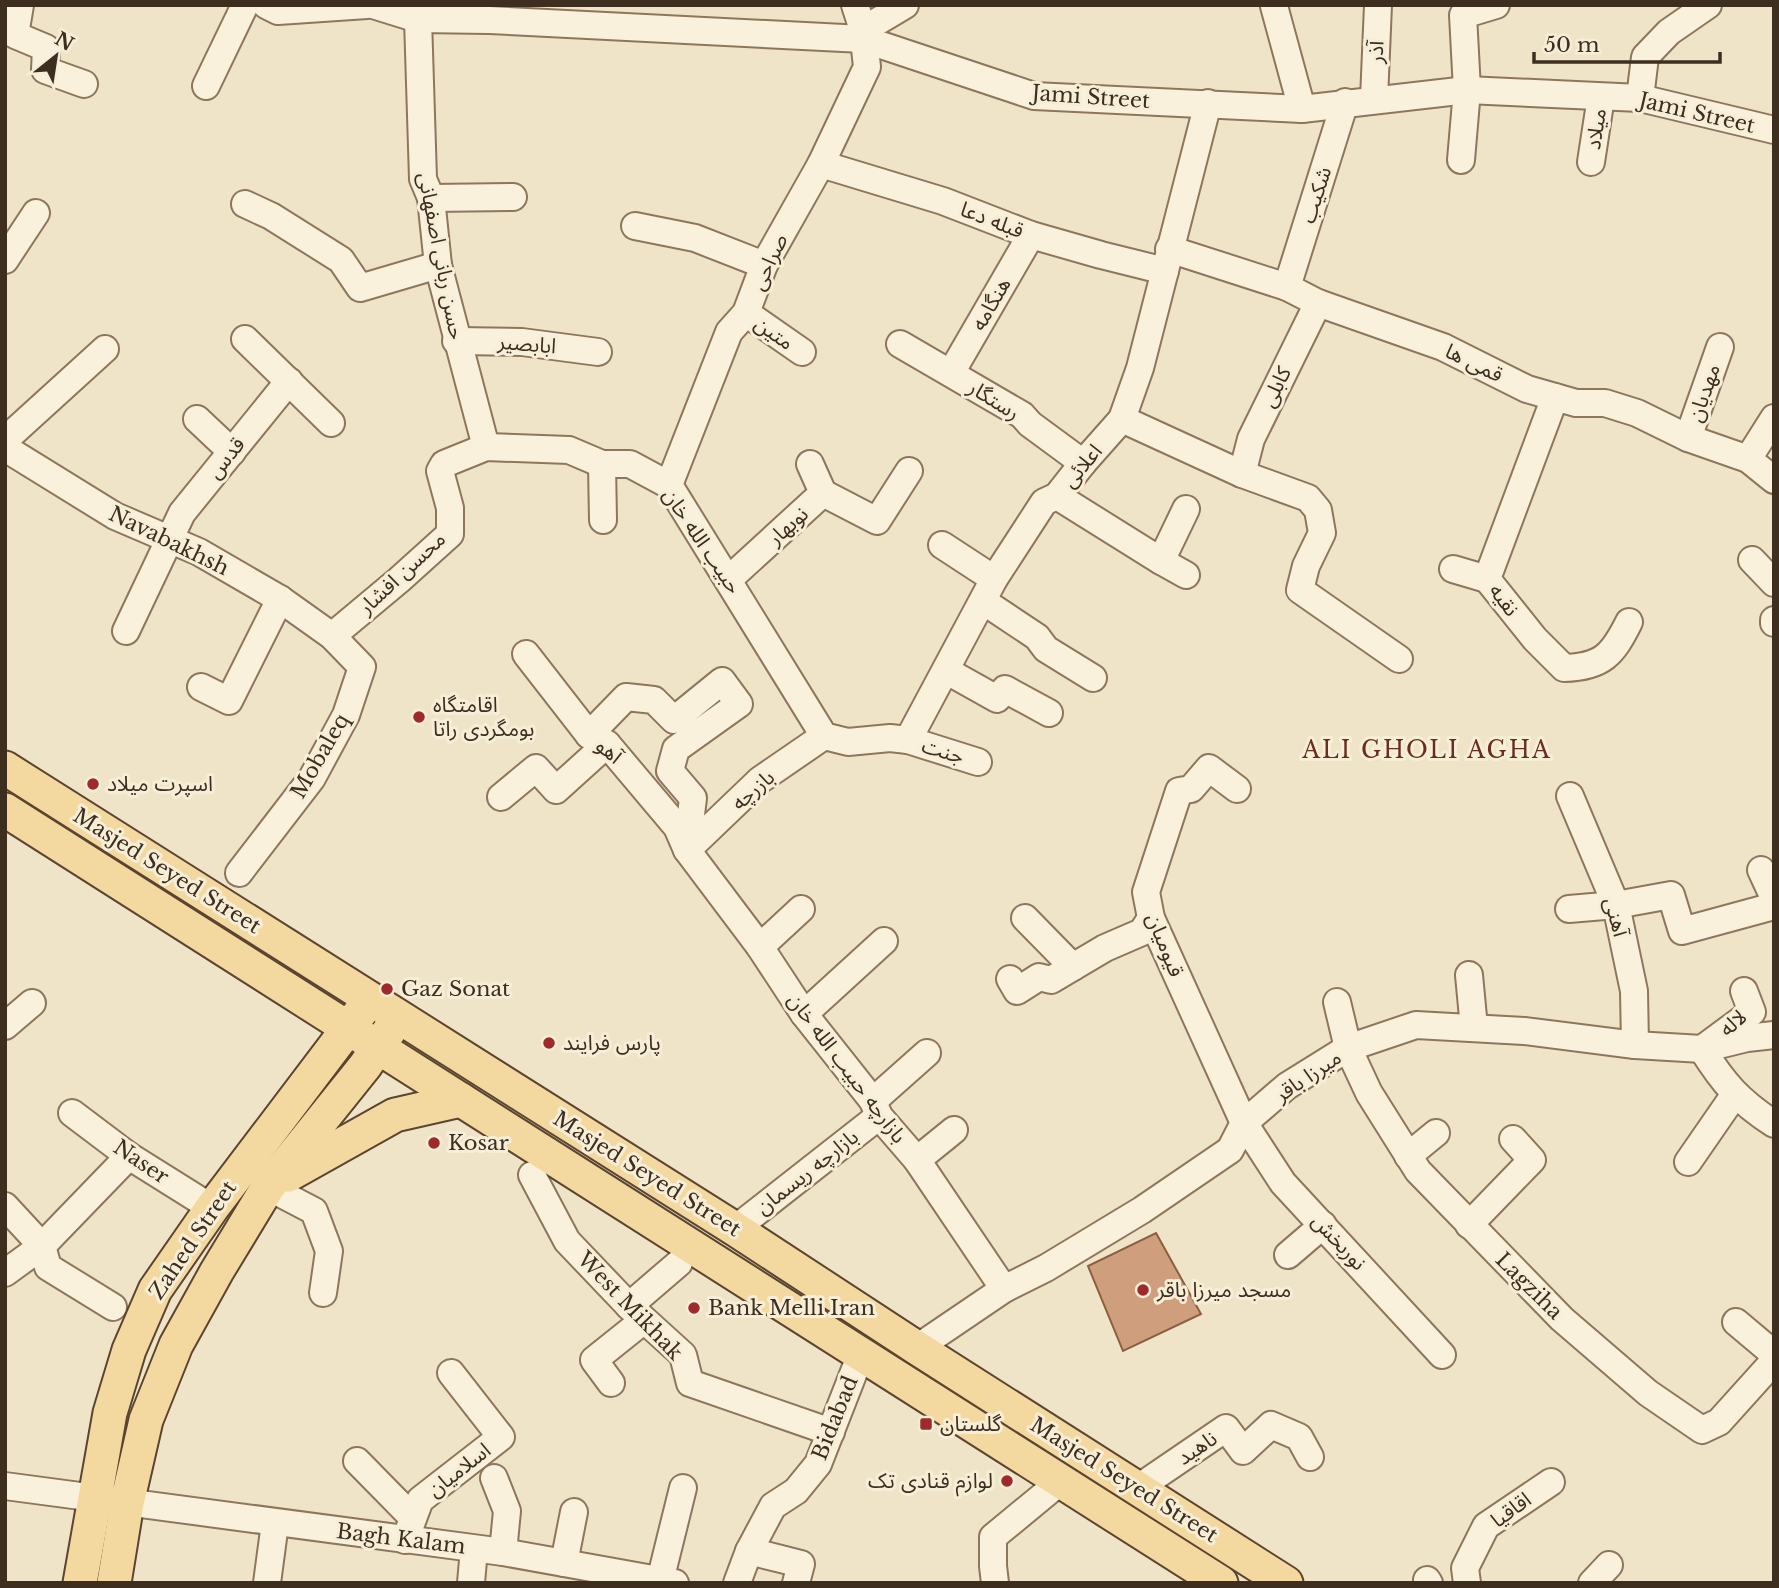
<svg xmlns="http://www.w3.org/2000/svg" width="1779" height="1588" font-family="'Libre Baskerville','Noto Sans Arabic',serif">
	<style>
		.building { fill: #cf9f7d; stroke: #8d5f41; stroke-width: 2 }
		.lines { fill: none; stroke-linecap: round; stroke-linejoin: round }
		.minor-casing { stroke: #8d765c; stroke-width: 30 }
		.major-casing { stroke: #5b4430; stroke-width: 37 }
		.minor { stroke: #faf1dc; stroke-width: 26 }
		.major { stroke: #f3d9a0; stroke-width: 33 }
		.poi-dot { fill: #9e2a2b; stroke: #f7eed8; stroke-width: 2.5 }
		.labels { text-anchor: middle; stroke-width: 6; stroke-linejoin: round; paint-order: stroke }
		.street-label { font-size: 21px; fill: #3d2e20; stroke: #f7eed8 }
		.poi-label { font-size: 21px; fill: #3d2e20; stroke: #f7eed8; text-anchor: start }
		.neighbourhood-label { font-size: 23px; letter-spacing: 2px; fill: #6b2e1e; stroke: #f7eed8 }
	</style>
	<rect width="100%" height="100%" fill="#f0e4c8"/>
	<polygon class="building" points="1156,1233 1201,1314 1123,1351 1088,1266"/>
	<g class="lines">
		<defs>
			<g id="minor">
				<polyline points="20,5 15,35 46,48 45,70 84,84"/>
				<polyline points="266,5 278,11 367,5"/>
				<polyline points="373,5 418,19 489,20 863,39 1034,96 1302,109 1467,90 1640,98 1774,130"/>
				<polyline points="855,5 863,30"/>
				<polyline points="1274,6 1302,109"/>
				<polyline points="418,19 423,179 431,198 438,265 486,447"/>
				<polyline points="206,86 245,5"/>
				<polyline points="1640,98 1645,57 1669,32 1708,5"/>
				<polyline points="1374,99 1378,5"/>
				<polyline points="1461,160 1467,90 1463,15 1496,5"/>
				<polyline points="1591,162 1601,97"/>
				<polyline points="821,164 943,201 1031,235 1101,255 1165,271"/>
				<polyline points="431,198 513,197"/>
				<polyline points="245,204 271,216 341,260 360,288 438,265"/>
				<polyline points="635,226 695,238 764,265"/>
				<polyline points="1169,249 1287,287 1318,303 1443,347 1527,389 1576,403 1605,403 1637,413 1688,438 1748,459 1774,480"/>
				<polyline points="5,260 36,213"/>
				<polyline points="1287,287 1345,102"/>
				<polyline points="746,313 802,352"/>
				<polyline points="245,339 331,423"/>
				<polyline points="456,341 522,342 598,352"/>
				<polyline points="900,344 1022,415 1030,424 1083,463"/>
				<polyline points="951,373 1031,235"/>
				<path d="M 1555,397 L 1487,579 L 1535,639 L 1564,668 C 1603,667 1613,654 1629,622"/>
				<polyline points="197,419 232,452"/>
				<polyline points="1122,419 1242,474 1308,498 1318,510 1322,533 1306,566 1300,590 1399,659"/>
				<polyline points="1688,438 1720,347"/>
				<polyline points="5,440 105,349"/>
				<polyline points="5,448 115,516 199,552 280,599 332,636 362,667 346,715 312,778 239,873"/>
				<polyline points="1748,459 1774,418"/>
				<polyline points="602,464 603,520"/>
				<polyline points="1242,474 1251,439 1318,303"/>
				<polyline points="669,485 729,332 746,313 764,265 821,164 867,67 863,30 905,5"/>
				<polyline points="823,493 877,521 909,471"/>
				<polyline points="1057,496 1161,561 1186,509"/>
				<polyline points="942,545 994,579"/>
				<polyline points="1752,560 1774,583"/>
				<polyline points="1161,561 1186,575"/>
				<polyline points="1453,569 1487,579"/>
				<polyline points="728,580 823,493 810,464"/>
				<polyline points="983,601 1037,637 1046,649 1093,678"/>
				<polyline points="1774,620 1774,623"/>
				<polyline points="126,631 182,513 289,381"/>
				<polyline points="332,636 399,580 450,534 450,508 440,471 444,464 486,447 569,450 602,464 630,464 669,485 824,736 848,742 890,738 908,740 994,579 1044,502 1057,496 1083,463 1122,419 1140,368 1208,103"/>
				<polyline points="526,654 589,735 607,744 677,827 687,850 760,947 804,1014 873,1101 879,1116 917,1160 1004,1289"/>
				<polyline points="947,671 997,699 1005,689 1049,713"/>
				<polyline points="201,687 229,701 280,599"/>
				<polyline points="589,735 626,697 654,700 674,720 722,681 739,704 676,749 670,771 693,798 687,848"/>
				<polyline points="908,740 978,762"/>
				<polyline points="1237,789 1209,768 1191,789 1179,791 1146,892 1151,918 1244,1123 1283,1183 1442,1355"/>
				<polyline points="1570,796 1616,905 1634,991 1635,1045"/>
				<polyline points="501,797 536,768 556,790 607,744"/>
				<polyline points="687,850 760,780 824,736"/>
				<polyline points="1761,870 1774,898"/>
				<polyline points="1569,909 1616,905 1671,895 1682,931 1774,906"/>
				<polyline points="1025,918 1073,967"/>
				<polyline points="760,947 801,909"/>
				<polyline points="1469,975 1474,1028"/>
				<polyline points="1010,979 1017,991 1039,977 1051,980 1105,948 1142,932 1151,918"/>
				<path d="M 1744,991 L 1752,1012 L 1702,1049 C 1724,1084 1739,1101 1774,1124"/>
				<polyline points="1337,1002 1348,1048 1369,1093 1418,1171 1562,1319 1648,1393 1702,1430 1719,1422 1774,1361"/>
				<polyline points="804,1014 884,941"/>
				<polyline points="5,1026 32,1003"/>
				<polyline points="873,1101 927,1053"/>
				<polyline points="72,1113 129,1156 212,1208"/>
				<polyline points="1408,1156 1436,1133"/>
				<polyline points="917,1160 954,1130"/>
				<polyline points="1688,1162 1735,1094"/>
				<polyline points="532,1175 567,1241 629,1306 683,1355 690,1383 831,1432"/>
				<polyline points="268,1187 314,1211 329,1251 323,1293"/>
				<polyline points="5,1206 42,1246 48,1267 113,1307"/>
				<polyline points="1469,1225 1532,1160 1513,1139"/>
				<polyline points="735,1229 879,1116"/>
				<polyline points="1288,1255 1323,1225"/>
				<polyline points="5,1273 42,1246 129,1156"/>
				<polyline points="629,1306 679,1263"/>
				<polyline points="1736,1322 1774,1354"/>
				<polyline points="917,1348 1004,1289 1046,1268 1142,1210 1230,1150 1244,1123 1287,1086 1348,1048 1416,1025 1524,1031 1635,1045 1702,1049 1747,1038 1774,1035"/>
				<polyline points="611,1383 594,1360 644,1320"/>
				<polyline points="357,1461 413,1518"/>
				<polyline points="494,1478 507,1511 503,1552"/>
				<polyline points="5,1486 503,1552 675,1583"/>
				<polyline points="1138,1488 1226,1428 1243,1451 1271,1425 1299,1437 1310,1457"/>
				<polyline points="405,1540 420,1500 501,1437 451,1373"/>
				<polyline points="749,1551 801,1564 796,1583"/>
				<polyline points="564,1563 574,1512"/>
				<polyline points="1427,1580 1429,1583"/>
				<polyline points="660,1581 683,1488"/>
				<polyline points="267,1583 275,1523"/>
				<polyline points="471,1583 474,1549"/>
				<polyline points="737,1583 749,1551 773,1506 796,1491 818,1464 861,1354"/>
				<polyline points="995,1583 993,1566 993,1537 1061,1481"/>
				<polyline points="1467,1583 1465,1568 1486,1526 1551,1482"/>
				<polyline points="1592,1583 1609,1565"/>
			</g>
			<g id="major">
				<polyline points="5,768 735,1229 917,1348 1286,1583"/>
				<polyline points="5,810 1221,1583"/>
				<polyline points="288,1175 395,1115 461,1100"/>
				<polyline points="80,1583 110,1413 129,1350 155,1290 212,1208 362,1010"/>
				<polyline points="114,1583 127,1503 146,1420 176,1345 217,1271 268,1187 365,1066 389,1031"/>
			</g>
		</defs>
		<use href="#minor" class="minor-casing"/>
		<use href="#major" class="major-casing"/>
		<use href="#minor" class="minor"/>
		<use href="#major" class="major"/>
	</g>
	<g class="poi-dot">
		<circle cx="419" cy="717" r="7"/>
		<circle cx="93" cy="784" r="7"/>
		<circle cx="387" cy="989" r="7"/>
		<circle cx="549" cy="1043" r="7"/>
		<circle cx="434" cy="1143" r="7"/>
		<circle cx="1143" cy="1290" r="7"/>
		<circle cx="694" cy="1308" r="7"/>
		<rect x="919" y="1417" width="14" height="14" rx="3.5"/>
		<circle cx="1007" cy="1481" r="7"/>
	</g>
	<g class="labels">
		<g class="street-label">
			<text transform="translate(1376 52) rotate(-87)" y="7">آذر</text>
			<text transform="translate(1091 97) rotate(4)" y="7">Jami Street</text>
			<text transform="translate(1697 113) rotate(13)" y="7">Jami Street</text>
			<text transform="translate(1596 129) rotate(-81)" y="7">میلاد</text>
			<text transform="translate(1316 195) rotate(-72)" y="7">شکیب</text>
			<text transform="translate(992 220) rotate(21)" y="7">قبله دعا</text>
			<text transform="translate(441 256) rotate(79)" y="7">حسن ربانی اصفهانی</text>
			<text transform="translate(769 262) rotate(-65)" y="7">صراحی</text>
			<text transform="translate(991 304) rotate(-60)" y="7">هنگامه</text>
			<text transform="translate(774 333) rotate(35)" y="7">متین</text>
			<text transform="translate(527 344) rotate(5)" y="7">ابابصیر</text>
			<text transform="translate(1474 363) rotate(26)" y="7">قمی ها</text>
			<text transform="translate(1276 387) rotate(-64)" y="7">کابلی</text>
			<text transform="translate(1704 393) rotate(-71)" y="7">مهدیان</text>
			<text transform="translate(994 400) rotate(32)" y="7">رستگار</text>
			<text transform="translate(226 458) rotate(-51)" y="7">قدس</text>
			<text transform="translate(1082 466) rotate(-50)" y="7">اعلائی</text>
			<text transform="translate(788 526) rotate(-42)" y="7">نوبهار</text>
			<text transform="translate(169 541) rotate(26)" y="7">Navabakhsh</text>
			<text transform="translate(702 541) rotate(56)" y="7">حبیب الله خان</text>
			<text transform="translate(402 573) rotate(-43)" y="7">محسن افشار</text>
			<text transform="translate(1504 600) rotate(53)" y="7">نقیه</text>
			<text transform="translate(609 751) rotate(40)" y="7">آهو</text>
			<text transform="translate(943 751) rotate(17)" y="7">جنت</text>
			<text transform="translate(320 756) rotate(-60)" y="7">Mobaleq</text>
			<text transform="translate(753 790) rotate(-41)" y="7">بازرچه</text>
			<text transform="translate(167 871) rotate(32)" y="7">Masjed Seyed Street</text>
			<text transform="translate(1616 917) rotate(75)" y="7">آهنی</text>
			<text transform="translate(1165 945) rotate(68)" y="7">قیومیان</text>
			<text transform="translate(1733 1023) rotate(-42)" y="7">لاله</text>
			<text transform="translate(847 1068) rotate(53)" y="7">بازارچه حبیب الله خان</text>
			<text transform="translate(1308 1076) rotate(-34)" y="7">میرزا باقر</text>
			<text transform="translate(141 1162) rotate(34)" y="7">Naser</text>
			<text transform="translate(807 1172) rotate(-38)" y="7">بازارچه ریسمان</text>
			<text transform="translate(647 1174) rotate(32)" y="7">Masjed Seyed Street</text>
			<text transform="translate(193 1240) rotate(-56)" y="7">Zahed Street</text>
			<text transform="translate(1339 1242) rotate(47)" y="7">نوربخش</text>
			<text transform="translate(1529 1286) rotate(45)" y="7">Lagziha</text>
			<text transform="translate(630 1306) rotate(46)" y="7">West Mikhak</text>
			<text transform="translate(835 1418) rotate(-68)" y="7">Bidabad</text>
			<text transform="translate(1197 1448) rotate(-34)" y="7">ناهید</text>
			<text transform="translate(459 1470) rotate(-38)" y="7">اسلامیان</text>
			<text transform="translate(1124 1480) rotate(32)" y="7">Masjed Seyed Street</text>
			<text transform="translate(1511 1510) rotate(-36)" y="7">اقاقیا</text>
			<text transform="translate(401 1539) rotate(7)" y="7">Bagh Kalam</text>
		</g>
		<g class="poi-label">
			<text x="433" y="712">اقامتگاه<tspan x="433" dy="24">بومگردی راتا</tspan></text>
			<text x="107" y="791">اسپرت میلاد</text>
			<text x="401" y="996">Gaz Sonat</text>
			<text x="563" y="1050">پارس فرایند</text>
			<text x="448" y="1150">Kosar</text>
			<text x="1157" y="1297">مسجد میرزا باقر</text>
			<text x="708" y="1315">Bank Melli Iran</text>
			<text x="940" y="1431">گلستان</text>
			<text x="993" y="1488" text-anchor="end">لوازم قنادی تک</text>
		</g>
		<g class="neighbourhood-label">
			<text x="1427" y="758">ALI GHOLI AGHA</text>
		</g>
	</g>
	<rect width="1779" height="1588" fill="none" stroke="#3d2e20" stroke-width="14"/>
	<g transform="translate(56 56) rotate(30)" stroke="#f7eed8" stroke-width="5" paint-order="stroke">
	<path d="M0-5L12 26L0 18L-12 26Z" fill="#3d2e20"/>
	<text y="-10" font-size="19" font-weight="bold" text-anchor="middle" fill="#3d2e20">N</text>
	</g>
	<path d="M1534 52v10h186v-10" fill="none" stroke="#3d2e20" stroke-width="3.5"/>
	<text x="1544" y="52" font-size="21" fill="#3d2e20" stroke="#f7eed8" stroke-width="5" paint-order="stroke">50 m</text>
</svg>
